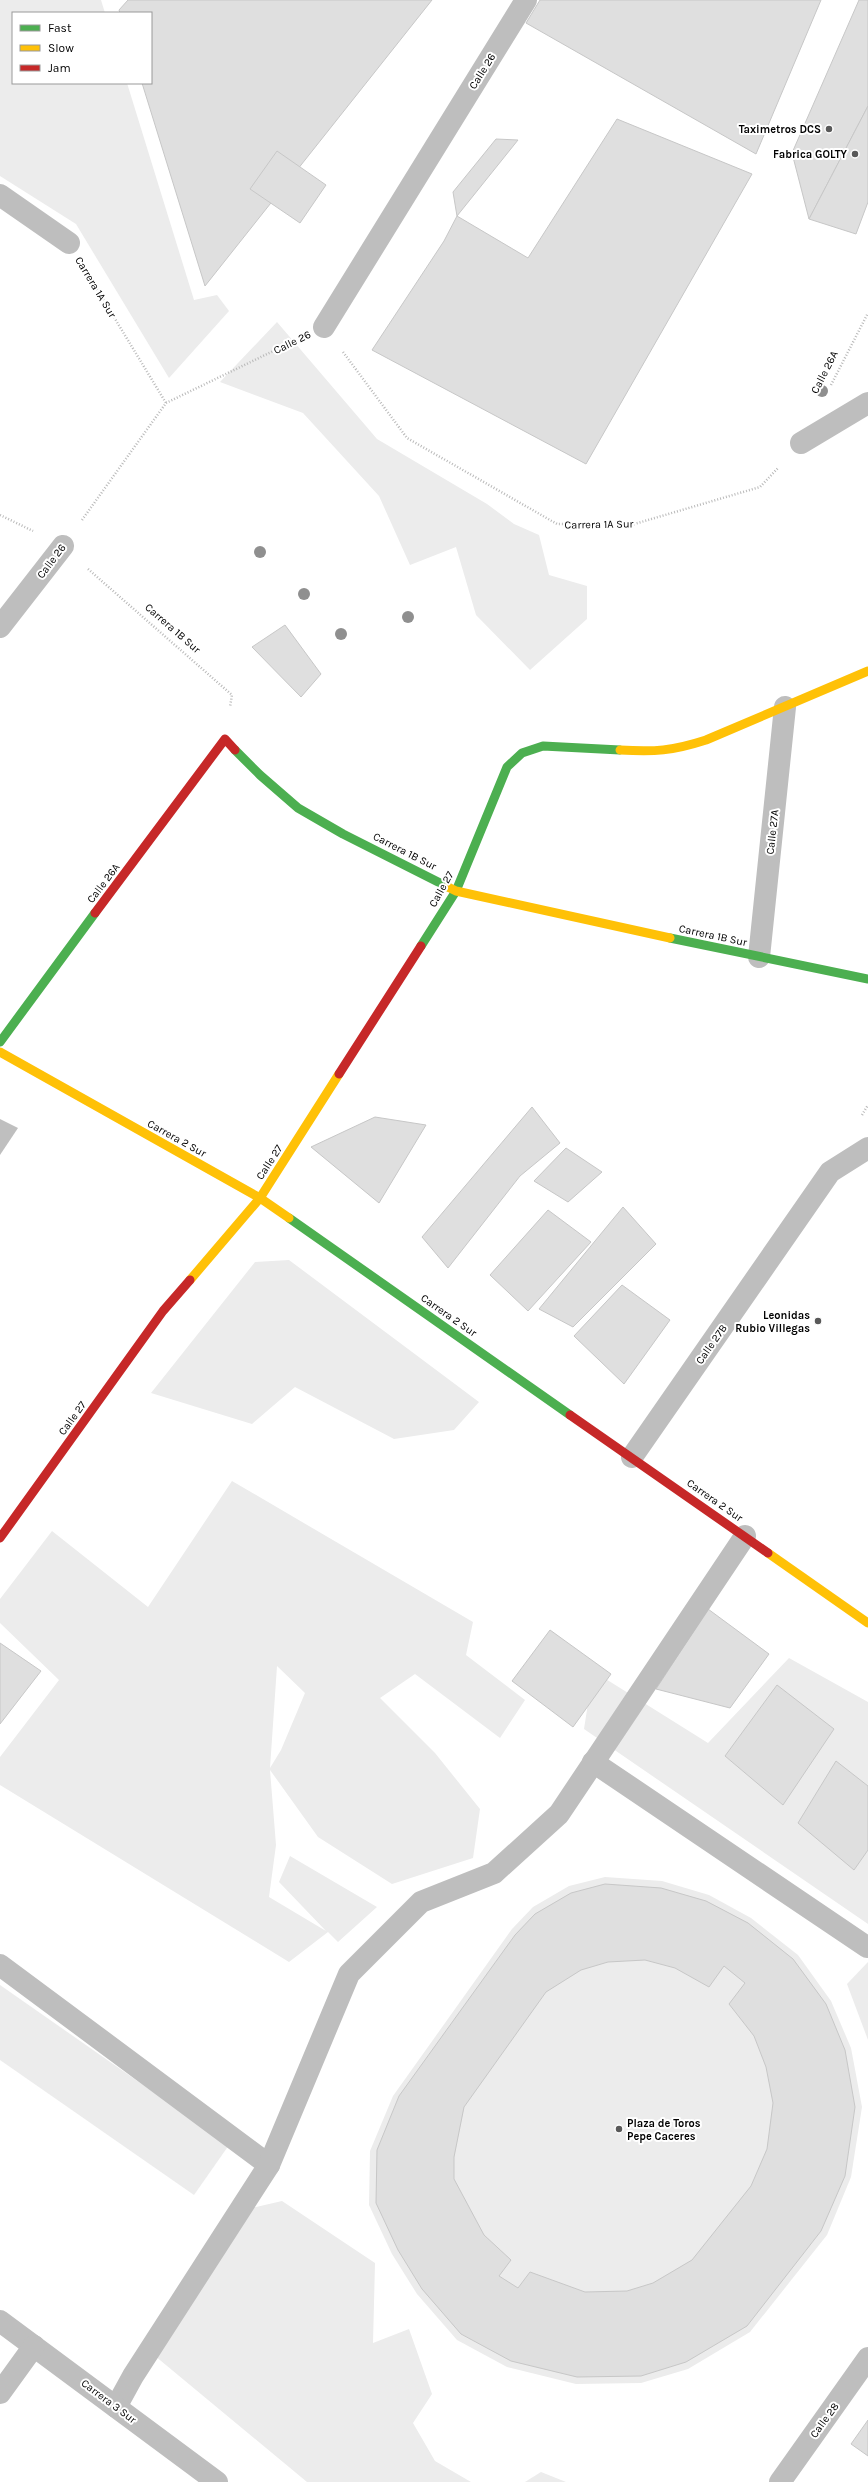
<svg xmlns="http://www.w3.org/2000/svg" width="868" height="2482" font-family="Karla,sans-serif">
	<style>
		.green { fill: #ececec; fill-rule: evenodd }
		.water { fill: #bfbfbf }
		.building { fill: #dfdfdf; stroke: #c7c7c7; fill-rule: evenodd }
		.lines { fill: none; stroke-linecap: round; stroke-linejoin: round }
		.path { stroke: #b9b9b9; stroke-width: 2.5; stroke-dasharray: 1 2; stroke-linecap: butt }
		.lane { stroke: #bebebe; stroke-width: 22 }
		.street { stroke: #bebebe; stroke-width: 22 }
		.fast { stroke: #4caf50; stroke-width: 9 }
		.slow { stroke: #ffc107; stroke-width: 9 }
		.jam { stroke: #c62828; stroke-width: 9 }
		.tree { fill: #8f8f8f }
		.poi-dot { fill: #595959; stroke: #fff; stroke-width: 1.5 }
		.labels { text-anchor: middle; stroke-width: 4; stroke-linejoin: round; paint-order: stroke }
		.street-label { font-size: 11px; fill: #000; stroke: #fff }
		.poi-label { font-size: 11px; font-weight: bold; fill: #000; stroke: #fff; text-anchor: end }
	</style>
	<rect width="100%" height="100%" fill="#fff"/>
	<g class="green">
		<polygon points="0,0 101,0 105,13 13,13 13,83 127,83 194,300 217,295 229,311 169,378 76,224 0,176"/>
		<polygon points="277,322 377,439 487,504 514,524 539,535 549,575 587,586 587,619 530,670 476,615 456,547 410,565 379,496 303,413 220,382"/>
		<polygon points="289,1260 479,1402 454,1430 394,1439 295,1387 252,1424 151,1393 255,1262"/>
		<path d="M 232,1481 L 473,1622 L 466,1655 L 525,1700 L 500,1738 L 415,1674 L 380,1698 L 435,1753 L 480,1809 L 473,1858 L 392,1884 L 318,1837 L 270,1770 L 276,1845 L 269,1897 L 326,1931 L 279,1882 L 290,1856 L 377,1907 L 338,1942 L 328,1932 L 289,1962 L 0,1785 L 0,1757 L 59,1680 L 0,1623 L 0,1599 L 52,1531 L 148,1607 ZM 277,1666 L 305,1693 L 281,1750 L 270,1768 Z"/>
		<polygon points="789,1658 868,1702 868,1924 584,1729 593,1671 708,1743"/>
		<polygon points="605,1877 662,1881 709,1895 751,1918 798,1955 831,2001 851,2048 862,2107 851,2177 827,2235 750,2332 688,2369 641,2383 576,2384 507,2367 457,2340 417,2294 392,2254 369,2205 370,2151 393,2096 512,1929 533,1907 569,1886"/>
		<polygon points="868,1962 868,2040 847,1984"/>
		<polygon points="0,1985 229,2145 194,2195 0,2060"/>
		<polygon points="282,2201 375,2263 373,2343 409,2329 432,2394 413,2423 435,2461 471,2482 307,2482 143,2346 247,2209"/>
		<polygon points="541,2472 566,2482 525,2482"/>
	</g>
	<polygon class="water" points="0,1119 18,1128 0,1155"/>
	<g class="building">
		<polygon points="128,0 432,0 205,286 142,83 151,83 151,13 120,13 119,10"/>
		<polygon points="540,0 821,0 756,154 526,23"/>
		<polygon points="859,0 868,0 868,106 809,219 792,153"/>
		<polygon points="868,106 868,202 856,234 809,219"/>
		<polygon points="617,119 752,174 586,464 372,350 444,241 457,216 528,258"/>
		<polygon points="496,139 518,140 457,216 453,192"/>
		<polygon points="277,151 326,185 300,223 250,189"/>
		<polygon points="285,625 321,674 301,697 252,647"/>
		<polygon points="532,1107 560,1143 520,1176 448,1268 422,1237"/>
		<polygon points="375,1117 426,1125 379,1203 311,1147"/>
		<polygon points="566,1148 602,1172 568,1202 534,1181"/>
		<polygon points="623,1207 656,1244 573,1327 539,1309"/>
		<polygon points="548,1210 591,1242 528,1311 490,1275"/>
		<polygon points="622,1285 670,1320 624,1384 574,1336"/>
		<polygon points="708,1609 769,1654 730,1708 656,1689"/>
		<polygon points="550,1630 611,1674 573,1727 512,1681"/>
		<polygon points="0,1643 41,1671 0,1724"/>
		<polygon points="777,1685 834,1729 783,1805 725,1756"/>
		<polygon points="836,1761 868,1786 868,1850 854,1870 798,1823"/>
		<path d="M 605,1884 L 661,1888 L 706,1901 L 748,1923 L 793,1959 L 826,2004 L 845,2050 L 855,2107 L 845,2176 L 821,2231 L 747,2326 L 686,2362 L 641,2376 L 577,2377 L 511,2361 L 461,2334 L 422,2289 L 398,2250 L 376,2203 L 377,2150 L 399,2096 L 515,1935 L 535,1914 L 571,1893 ZM 645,1960 L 675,1968 L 709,1987 L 724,1966 L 745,1983 L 729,2004 L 754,2036 L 766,2067 L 773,2103 L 767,2149 L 751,2186 L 692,2260 L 653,2283 L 627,2291 L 585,2292 L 530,2272 L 518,2288 L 499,2276 L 511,2260 L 484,2235 L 454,2179 L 454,2157 L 464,2107 L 546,1992 L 581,1970 L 608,1962 Z"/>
		<polygon points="868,2420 868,2456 851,2444"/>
	</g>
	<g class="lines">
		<g class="path">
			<polyline points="86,271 166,403"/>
			<polyline points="343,352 407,438 557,524 631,525 760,487 778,468"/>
			<polyline points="831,385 868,313"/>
			<polyline points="0,515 33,531"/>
			<polyline points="82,520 166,403 294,341"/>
			<polyline points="88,569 232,695 230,707"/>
			<polyline points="862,1115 868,1105"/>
		</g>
		<g class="lane">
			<polyline points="593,1762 867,1947"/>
			<polyline points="0,1965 269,2165"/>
			<polyline points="116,2407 133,2376 269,2165 349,1974 421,1902 494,1873 559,1814 745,1536"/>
		</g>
		<g class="street">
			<polyline points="0,195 69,243"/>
			<polyline points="324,327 526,0"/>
			<polyline points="801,443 868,403"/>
			<polyline points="0,627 63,546"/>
			<polyline points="759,957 785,707"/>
			<polyline points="632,1457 830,1172 868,1148"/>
			<polyline points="0,2321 217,2482"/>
			<polyline points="0,2393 34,2346"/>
			<polyline points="780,2482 868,2358"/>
		</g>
		<g class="fast">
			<polyline points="235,750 260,775 298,808 343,834 448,887"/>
			<polyline points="670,938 868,979"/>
			<polyline points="421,946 456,891 507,767 522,753 543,746 620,750"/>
			<polyline points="0,1042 95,913"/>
			<polyline points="289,1218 570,1415"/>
		</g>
		<g class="slow">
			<path d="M 620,750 C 655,752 672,751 706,740 L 868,671"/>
			<polyline points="448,887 456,891 670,938"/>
			<polyline points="0,1052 260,1198 289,1218"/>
			<polyline points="190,1280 260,1198 339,1074"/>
			<polyline points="768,1553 868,1623"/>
		</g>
		<g class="jam">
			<polyline points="95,913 225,739 235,750"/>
			<polyline points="339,1074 421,946"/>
			<polyline points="570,1415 768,1553"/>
			<polyline points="0,1538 163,1311 190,1280"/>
		</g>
	</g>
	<g class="tree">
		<circle cx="822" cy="391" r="6"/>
		<circle cx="260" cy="552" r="6"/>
		<circle cx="304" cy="594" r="6"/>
		<circle cx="408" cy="617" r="6"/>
		<circle cx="341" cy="634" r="6"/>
	</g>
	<g class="poi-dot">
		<circle cx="829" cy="129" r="4"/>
		<circle cx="855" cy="154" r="4"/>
		<circle cx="818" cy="1321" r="4"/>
		<circle cx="619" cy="2129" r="4"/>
	</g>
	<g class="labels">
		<g class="street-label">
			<text transform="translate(482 71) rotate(-58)" y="4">Calle 26</text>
			<text transform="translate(96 287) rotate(59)" y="4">Carrera 1A Sur</text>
			<text transform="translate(292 342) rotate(-26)" y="4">Calle 26</text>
			<text transform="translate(824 372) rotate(-63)" y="4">Calle 26A</text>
			<text transform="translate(599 524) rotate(-1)" y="4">Carrera 1A Sur</text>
			<text transform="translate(51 561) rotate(-53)" y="4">Calle 26</text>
			<text transform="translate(173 628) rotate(41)" y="4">Carrera 1B Sur</text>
			<text transform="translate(772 832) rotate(-84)" y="4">Calle 27A</text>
			<text transform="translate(405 851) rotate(27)" y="4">Carrera 1B Sur</text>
			<text transform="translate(103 883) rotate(-53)" y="4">Calle 26A</text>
			<text transform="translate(441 889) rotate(-61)" y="4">Calle 27</text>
			<text transform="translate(713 935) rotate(12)" y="4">Carrera 1B Sur</text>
			<text transform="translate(177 1138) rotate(29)" y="4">Carrera 2 Sur</text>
			<text transform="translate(269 1162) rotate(-57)" y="4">Calle 27</text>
			<text transform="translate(449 1315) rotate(35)" y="4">Carrera 2 Sur</text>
			<text transform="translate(711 1344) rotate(-55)" y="4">Calle 27B</text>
			<text transform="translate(72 1418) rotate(-54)" y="4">Calle 27</text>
			<text transform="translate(715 1500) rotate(35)" y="4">Carrera 2 Sur</text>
			<text transform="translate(109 2401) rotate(37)" y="4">Carrera 3 Sur</text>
			<text transform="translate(824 2420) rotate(-54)" y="4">Calle 28</text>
		</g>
		<g class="poi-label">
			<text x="821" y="133">Taximetros DCS</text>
			<text x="847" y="158">Fabrica GOLTY</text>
			<text x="810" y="1319">Leonidas<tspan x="810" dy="13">Rubio Villegas</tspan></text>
			<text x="627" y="2127" text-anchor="start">Plaza de Toros<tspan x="627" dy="13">Pepe Caceres</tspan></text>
		</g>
	</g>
	<rect x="12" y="12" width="140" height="72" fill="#ffffff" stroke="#999999"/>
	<rect x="20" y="25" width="20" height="6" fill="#4caf50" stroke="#999999"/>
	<text x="48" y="32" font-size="12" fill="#000000">Fast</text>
	<rect x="20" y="45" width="20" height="6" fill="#ffc107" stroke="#999999"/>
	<text x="48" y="52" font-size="12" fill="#000000">Slow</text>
	<rect x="20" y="65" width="20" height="6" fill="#c62828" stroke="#999999"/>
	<text x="48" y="72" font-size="12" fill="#000000">Jam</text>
</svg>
